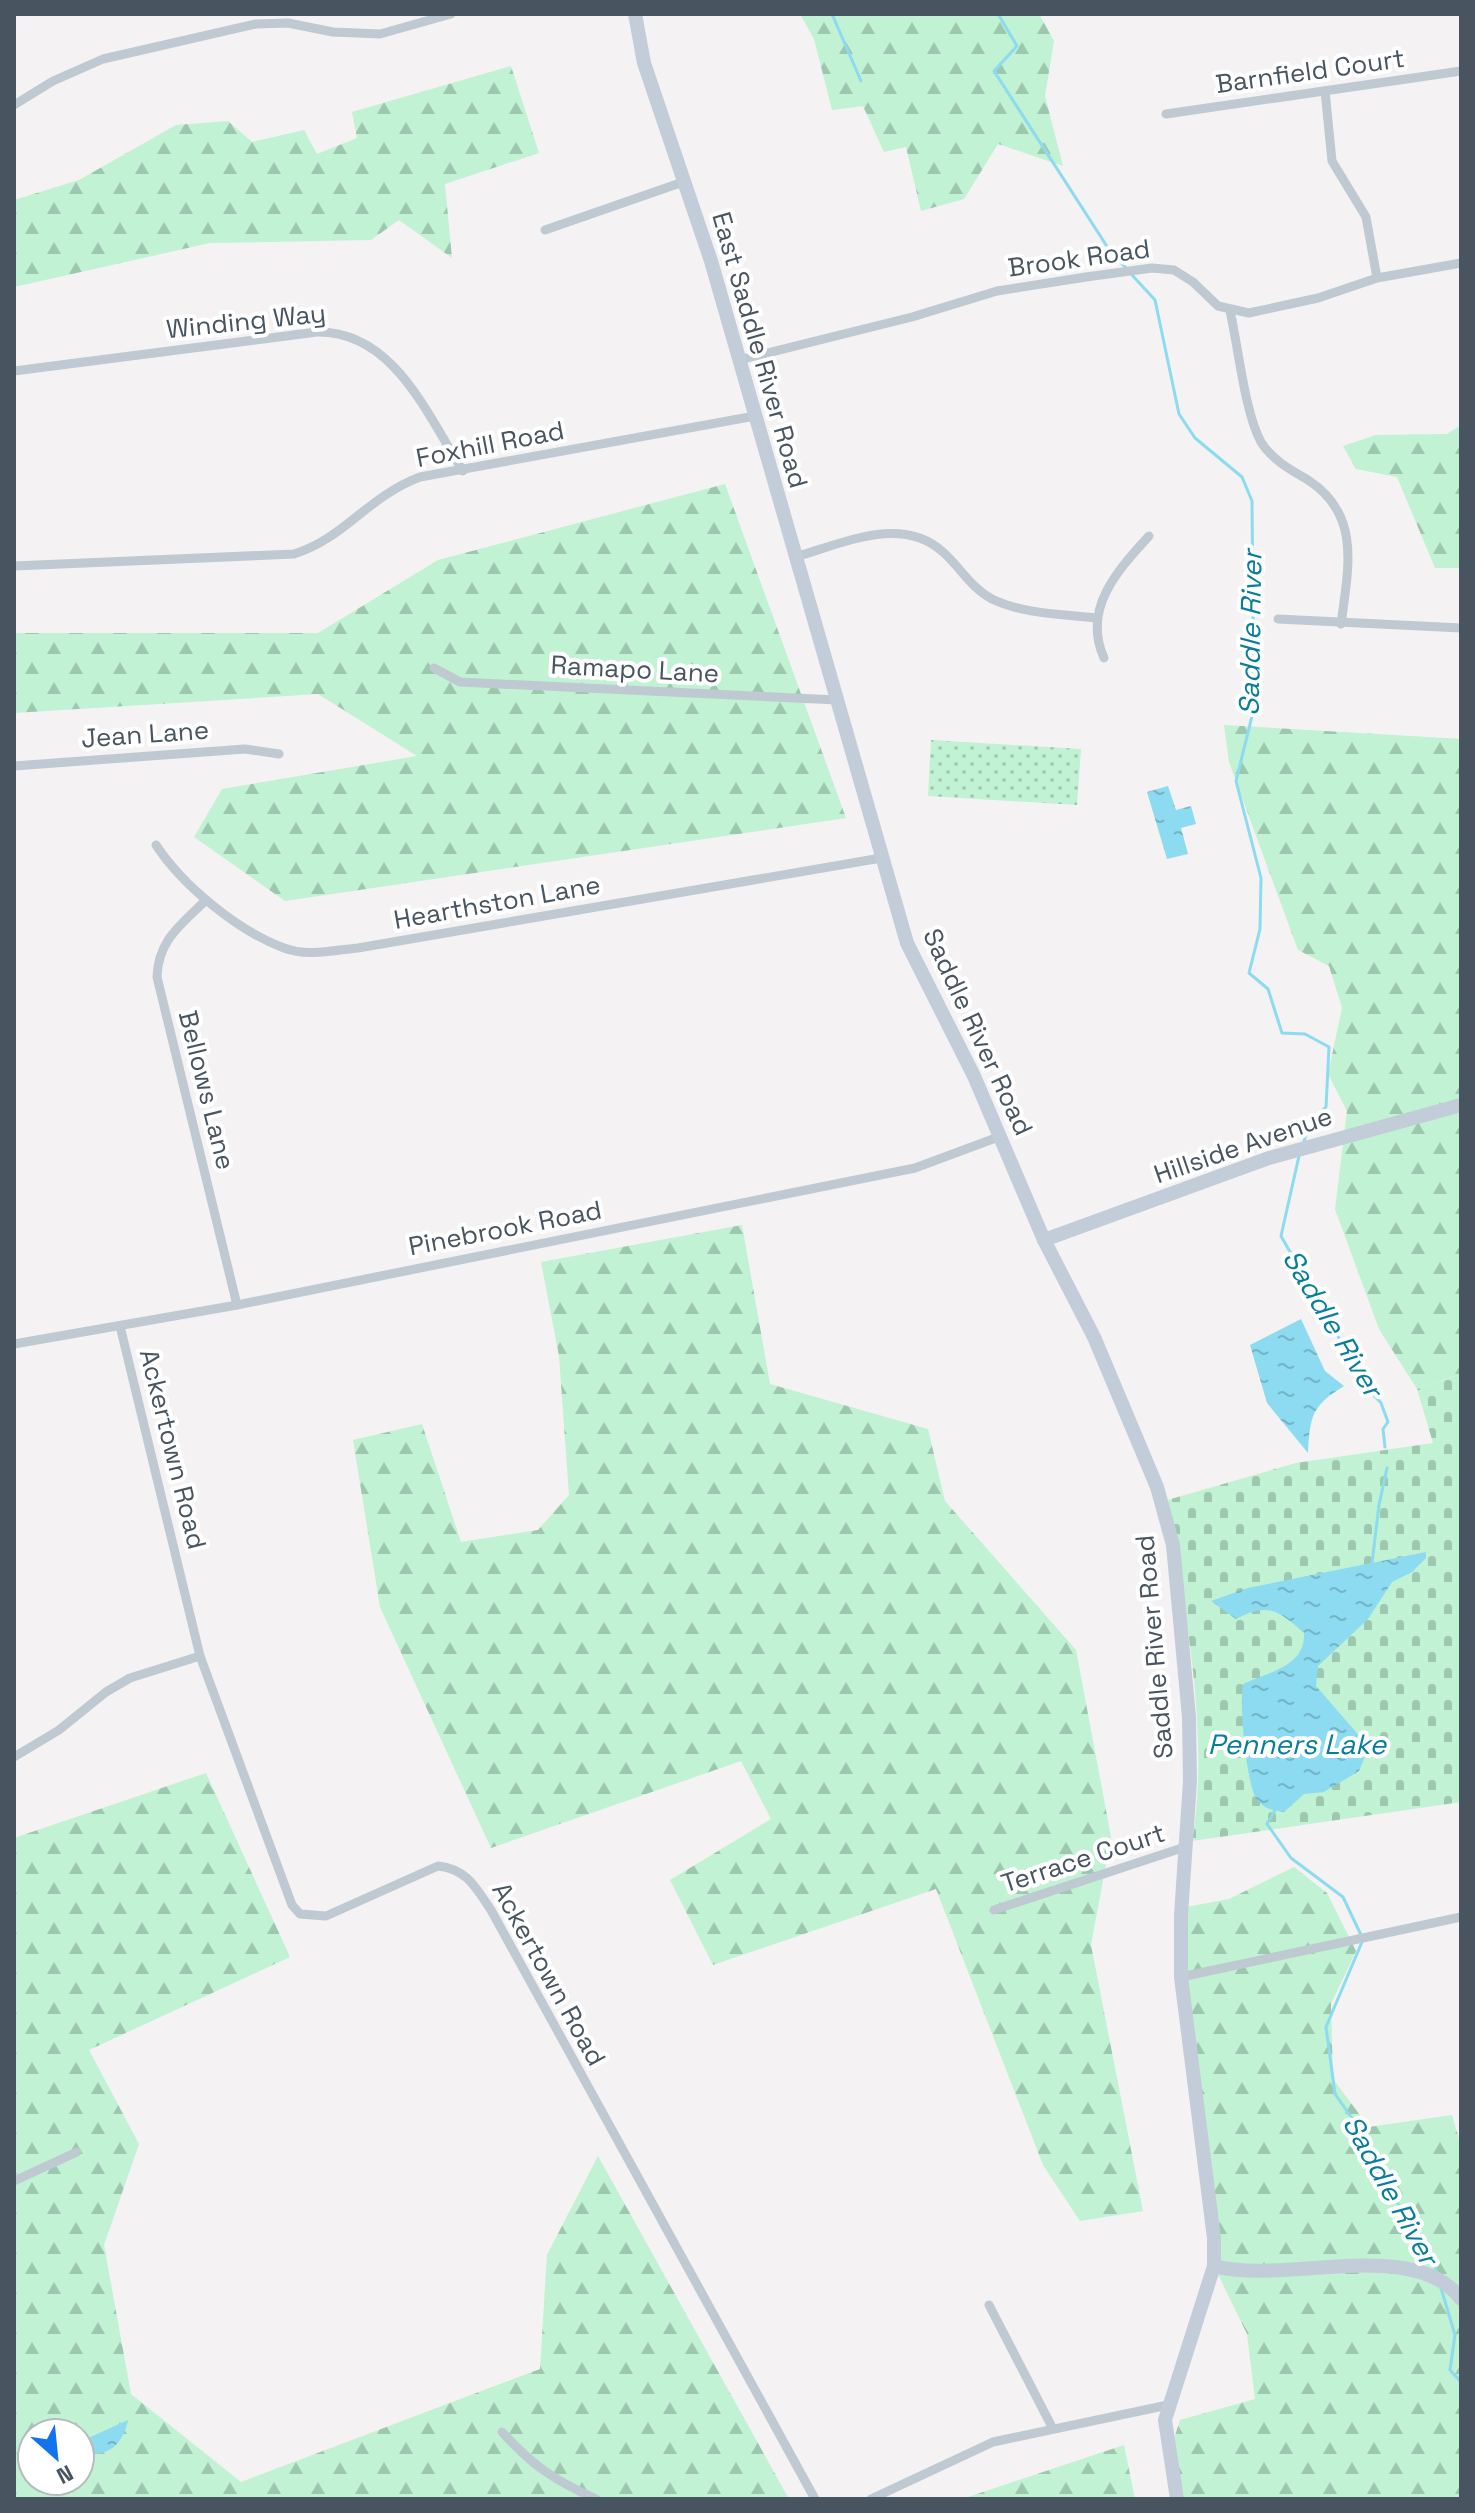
<svg xmlns="http://www.w3.org/2000/svg" width="1475" height="2513" font-family="'Space Grotesk',sans-serif">
	<style>
		.grass { fill: url(#grass-dots) }
		.forest { fill: url(#forest-firs); fill-rule: evenodd }
		.cemetery { fill: url(#cemetery-stones) }
		.water { fill: url(#water-ripples) }
		.lines { fill: none; stroke-linecap: round; stroke-linejoin: round }
		.stream { stroke: #8cdbf0; stroke-width: 3 }
		.street { stroke: #bfc9d1; stroke-width: 9 }
		.secondary { stroke: #c2cdd9; stroke-width: 14 }
		.labels { text-anchor: middle; stroke-width: 8; stroke-linejoin: round; paint-order: stroke }
		.street-label { font-size: 26px; fill: #485560; stroke: #fff }
		.water-label { font-size: 28px; font-style: italic; fill: #087e9c; stroke: #fff }
	</style>
	<defs>
		<pattern id="grass-dots" width="8" height="8" patternUnits="userSpaceOnUse" patternTransform="scale(2)"><rect width="8" height="8" fill="#c0f2d3"/><path d="M2 2h.1M6 6h.1" fill="none" stroke="#9ec7af" stroke-width="1.8" stroke-linecap="round"/></pattern>
		<pattern id="forest-firs" width="22" height="20" patternUnits="userSpaceOnUse" patternTransform="scale(2)"><rect width="22" height="20" fill="#c0f2d3"/><path d="M5 1l3.5 6h-7zM16 11l3.5 6h-7z" fill="#9ec7af"/></pattern>
		<pattern id="cemetery-stones" width="16" height="16" patternUnits="userSpaceOnUse" patternTransform="scale(2)"><rect width="16" height="16" fill="#c0f2d3"/><path d="M2 7V4a2 2 0 0 1 4 0v3zM10 15v-3a2 2 0 0 1 4 0v3z" fill="#9ec7af"/></pattern>
		<pattern id="water-ripples" width="26" height="14" patternUnits="userSpaceOnUse" patternTransform="scale(2)"><rect width="26" height="14" fill="#8cdbf0"/><path d="M2 4q2-2 4 0t4 0M15 11q2-2 4 0t4 0" fill="none" stroke="#74b4c6"/></pattern>
	</defs>
	<rect width="100%" height="100%" fill="#f4f2f2"/>
	<polygon class="grass" points="931,740 1081,749 1077,805 928,796"/>
	<g class="forest">
		<polygon points="800,14 1039,14 1054,41 1045,96 1063,166 998,144 964,199 921,211 906,147 884,152 863,106 832,110 814,39"/>
		<polygon points="511,66 539,153 445,184 452,258 399,220 371,240 210,243 14,287 14,200 79,180 176,125 228,121 252,142 304,130 317,154 357,138 352,112"/>
		<polygon points="1461,425 1461,568 1435,568 1397,477 1356,469 1343,446 1376,435 1447,434"/>
		<polygon points="725,484 846,818 285,901 194,837 222,789 417,756 318,694 14,713 14,633 318,633 438,560"/>
		<polygon points="1224,725 1461,739 1461,1374 1417,1389 1379,1329 1335,1209 1347,1111 1328,1074 1342,1008 1329,966 1298,950 1229,762"/>
		<polygon points="742,1225 770,1384 928,1429 945,1501 1076,1650 1111,1837 1091,1945 1143,2211 1080,2221 1043,2165 936,1889 713,1965 670,1880 771,1819 741,1761 491,1848 380,1607 353,1440 422,1424 461,1542 538,1530 569,1495 559,1356 541,1262"/>
		<path d="M 206,1773 L 290,1957 L 89,2050 L 139,2144 L 104,2245 L 131,2394 L 241,2482 L 540,2369 L 547,2255 L 598,2156 L 789,2499 L 14,2499 L 14,1838 ZM 32,2433 L 80,2433 L 80,2481 L 32,2481 Z"/>
		<polygon points="1294,1867 1327,1893 1356,1951 1331,2004 1333,2079 1369,2127 1452,2115 1461,2146 1461,2499 1177,2499 1168,2457 1180,2420 1255,2399 1247,2334 1214,2266 1181,1908 1229,1899"/>
		<polygon points="1124,2445 1135,2499 962,2499"/>
	</g>
	<path class="cemetery" d="M 1461,1374 L 1461,1802 L 1192,1841 C 1210,1738 1186,1603 1164,1501 L 1296,1463 L 1433,1443 L 1417,1389 Z"/>
	<g class="water">
		<polygon points="1168,786 1176,810 1191,806 1196,824 1181,828 1188,854 1167,859 1147,792"/>
		<path d="M 1301,1319 L 1325,1371 L 1344,1386 C 1312,1406 1310,1415 1308,1453 L 1267,1403 L 1250,1345 Z"/>
		<path d="M 1426,1552 L 1426,1558 L 1412,1572 L 1392,1582 L 1368,1619 L 1318,1666 L 1316,1686 L 1369,1747 L 1359,1771 L 1324,1792 L 1304,1794 L 1284,1812 C 1272,1810 1263,1809 1256,1798 C 1246,1781 1239,1705 1243,1684 C 1269,1672 1306,1666 1304,1633 C 1278,1610 1268,1602 1236,1619 L 1211,1601 L 1248,1588 Z"/>
		<path d="M 128,2420 C 124,2440 111,2457 89,2453 L 86,2439 Z"/>
	</g>
	<g class="lines">
		<g class="stream">
			<polyline points="832,14 861,81"/>
			<polyline points="998,14 1017,46 994,71 1110,251 1127,269"/>
			<polyline points="1132,275 1155,300 1179,414 1195,438 1242,477 1252,501 1254,708 1236,781 1261,878 1260,929 1249,973 1268,989 1282,1033 1305,1034 1329,1047 1326,1107 1309,1124 1303,1145"/>
			<polyline points="1299,1156 1281,1236 1368,1389 1381,1403 1388,1422 1383,1429 1385,1447"/>
			<polyline points="1372,1563 1379,1505 1387,1468"/>
			<polyline points="1275,1810 1267,1824 1291,1858 1343,1897 1361,1935"/>
			<polyline points="1362,1942 1326,2027 1335,2094 1363,2134 1386,2187 1430,2249 1437,2273"/>
			<polyline points="1441,2288 1455,2335 1450,2370 1461,2382"/>
			<polyline points="1461,2412 1461,2414"/>
		</g>
		<g class="street">
			<polyline points="1325,91 1332,161 1366,217 1377,278"/>
			<polyline points="14,105 53,81 103,59 256,24 288,23 333,32 380,34 451,14"/>
			<polyline points="1166,114 1461,71"/>
			<polyline points="545,230 683,182"/>
			<path d="M 1230,311 C 1238,345 1245,414 1261,442 C 1272,460 1291,470 1308,480 C 1362,515 1348,569 1341,624"/>
			<polyline points="739,360 912,317 997,291 1086,277 1152,268 1174,270 1193,282 1218,306 1249,313 1318,298 1377,278 1461,263"/>
			<path d="M 14,371 L 317,332 C 394,331 427,415 463,471"/>
			<path d="M 795,557 C 842,544 901,514 943,552 C 960,567 971,588 992,599 C 1023,614 1062,614 1096,618"/>
			<path d="M 14,566 L 294,554 C 345,538 367,497 420,477 L 755,416"/>
			<polyline points="1278,619 1461,628"/>
			<path d="M 1104,658 C 1082,609 1117,571 1149,536"/>
			<polyline points="434,668 460,682 838,700"/>
			<polyline points="14,766 245,749 279,754"/>
			<path d="M 156,845 C 183,886 238,931 284,948 C 307,957 335,950 358,948 L 881,858"/>
			<path d="M 206,900 C 181,925 158,940 157,977 L 237,1305"/>
			<path d="M 120,1326 L 200,1656 L 292,1905 L 300,1914 L 326,1916 L 438,1866 C 467,1869 476,1888 491,1910 L 815,2499"/>
			<polyline points="14,1344 237,1305 915,1168 1001,1136"/>
			<polyline points="14,1757 59,1730 106,1692 130,1678 200,1656"/>
			<polyline points="994,1910 1185,1847"/>
			<polyline points="1181,1977 1461,1917"/>
			<polyline points="14,2181 77,2152"/>
			<polyline points="989,2305 1052,2427"/>
			<path d="M 502,2432 C 533,2466 554,2480 596,2499"/>
			<polyline points="871,2499 993,2442 1168,2405"/>
		</g>
		<g class="secondary">
			<polyline points="635,14 644,63 711,261 907,943 974,1076 1044,1240 1094,1337 1157,1487 1173,1545 1189,1717 1190,1781 1181,1915 1181,1977 1214,2238 1214,2266 1165,2420 1177,2499"/>
			<polyline points="1044,1240 1269,1158 1461,1105"/>
			<path d="M 1214,2266 C 1285,2285 1414,2236 1461,2299"/>
		</g>
	</g>
	<g class="labels">
		<g class="street-label">
			<text transform="translate(1310 71) rotate(-8)" y="9">Barnfield Court</text>
			<text transform="translate(1079 258) rotate(-8)" y="9">Brook Road</text>
			<text transform="translate(246 321) rotate(-6)" y="9">Winding Way</text>
			<text transform="translate(760 350) rotate(74)" y="9">East Saddle River Road</text>
			<text transform="translate(490 444) rotate(-11)" y="9">Foxhill Road</text>
			<text transform="translate(635 669) rotate(3)" y="9">Ramapo Lane</text>
			<text transform="translate(145 734) rotate(-4)" y="9">Jean Lane</text>
			<text transform="translate(497 902) rotate(-10)" y="9">Hearthston Lane</text>
			<text transform="translate(978 1032) rotate(65)" y="9">Saddle River Road</text>
			<text transform="translate(207 1090) rotate(76)" y="9">Bellows Lane</text>
			<text transform="translate(1243 1145) rotate(-19)" y="9">Hillside Avenue</text>
			<text transform="translate(505 1228) rotate(-11)" y="9">Pinebrook Road</text>
			<text transform="translate(173 1449) rotate(76)" y="9">Ackertown Road</text>
			<text transform="translate(1154 1647) rotate(-95)" y="9">Saddle River Road</text>
			<text transform="translate(1083 1858) rotate(-18)" y="9">Terrace Court</text>
			<text transform="translate(549 1974) rotate(61)" y="9">Ackertown Road</text>
		</g>
		<g class="water-label">
			<text transform="translate(1250 633) rotate(-89)" y="10">Saddle River</text>
			<text transform="translate(1333 1323) rotate(59)" y="10">Saddle River</text>
			<text x="1297" y="1754">Penners Lake</text>
			<text transform="translate(1391 2190) rotate(61)" y="10">Saddle River</text>
		</g>
	</g>
	<rect width="1475" height="2513" fill="none" stroke="#485560" stroke-width="32"/>
	<g transform="translate(56 2457) rotate(153)"><circle r="38" fill="#ffffff" stroke="#b6bbbf" stroke-width="2"/>
	<path d="M0-6L14 30L0 20L-14 30Z" fill="#1373ed"/>
	<text y="-12" font-size="22" font-weight="bold" text-anchor="middle" fill="#485560">N</text>
	</g>
</svg>
